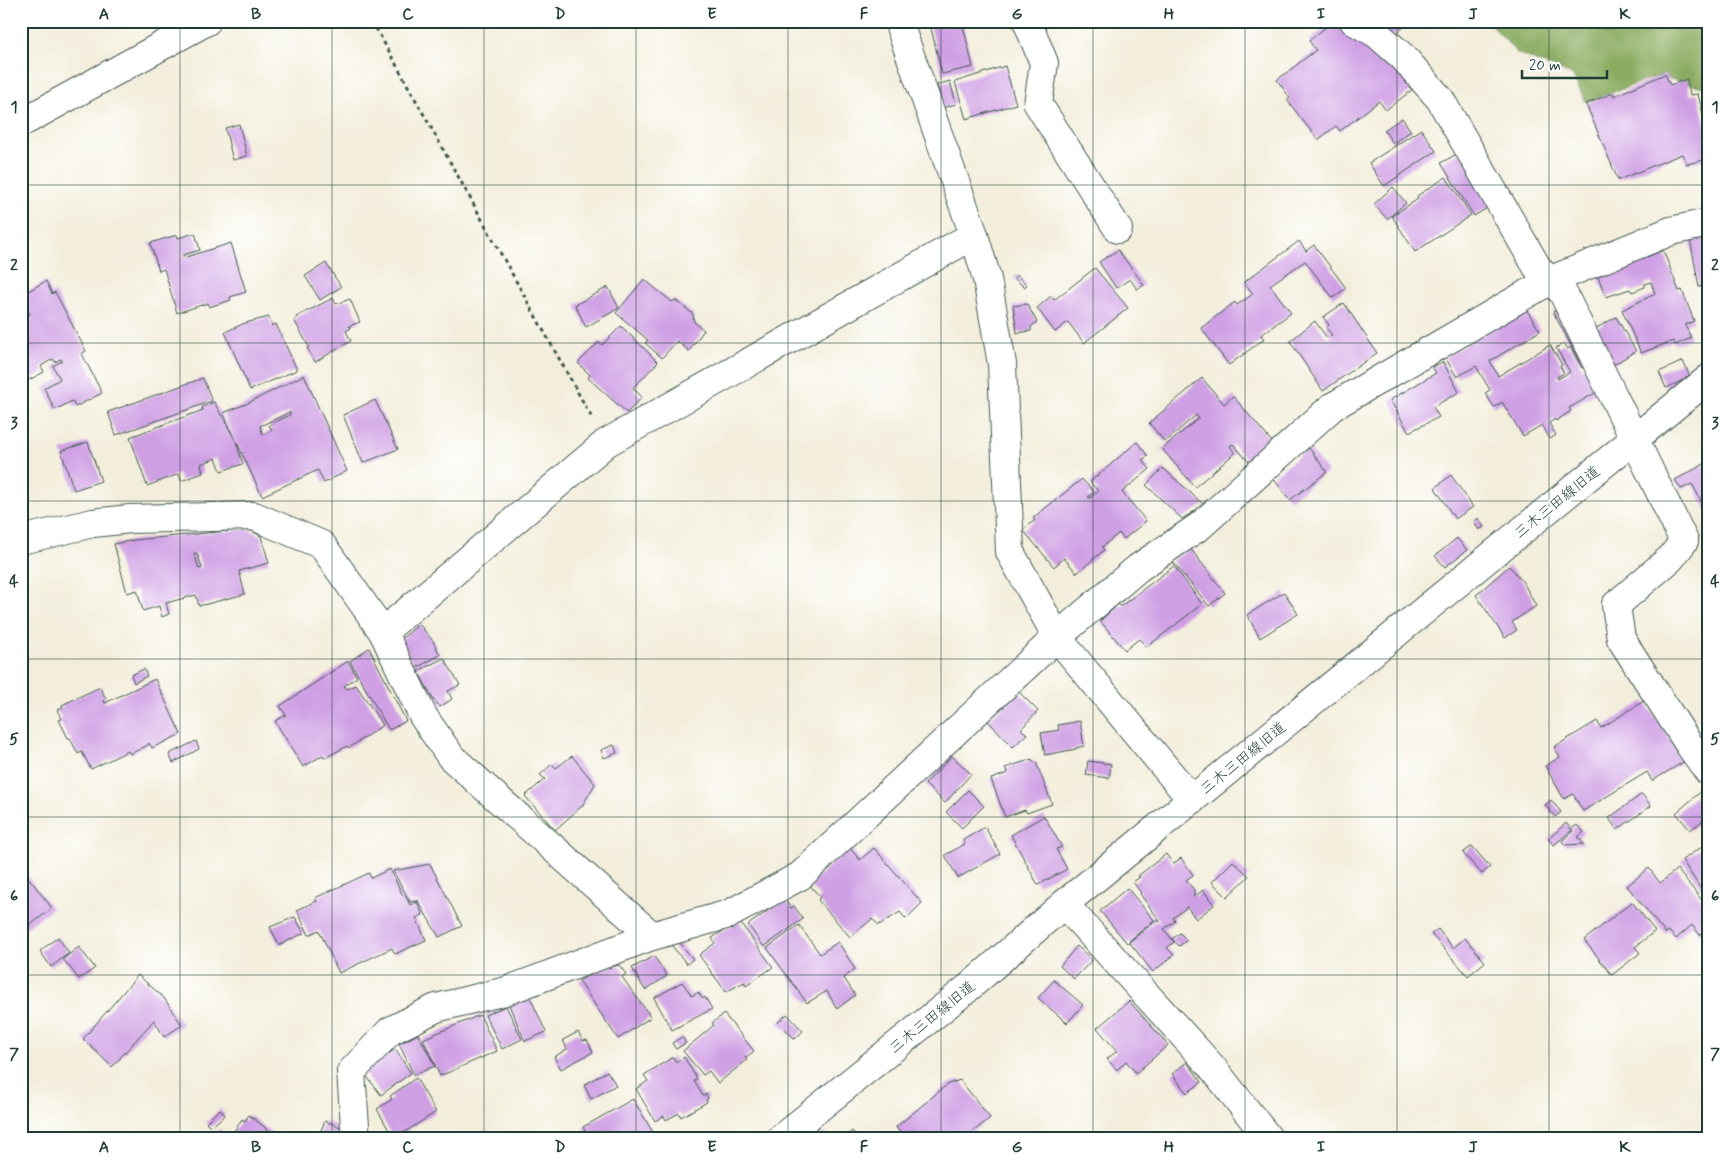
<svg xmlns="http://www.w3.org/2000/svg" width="1729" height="1160" font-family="Mynerve,'Klee One',sans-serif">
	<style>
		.forest { fill: #8aac60; stroke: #54744a }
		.building { fill: #cf9fe4; fill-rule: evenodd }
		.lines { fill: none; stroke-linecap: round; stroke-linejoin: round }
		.minor-casing { stroke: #3f584d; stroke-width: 30 }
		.path { stroke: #3f584d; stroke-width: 3; stroke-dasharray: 4 4; stroke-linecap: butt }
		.minor { stroke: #fff; stroke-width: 28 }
		.grid { fill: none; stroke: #1f3d34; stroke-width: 1; stroke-opacity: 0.55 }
		.labels { text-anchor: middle; stroke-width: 4; stroke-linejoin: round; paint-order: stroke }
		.street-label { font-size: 15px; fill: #1f3d34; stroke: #fff }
		.neatline { fill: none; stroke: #1f3d34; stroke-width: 2 }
		.grid-label { font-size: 16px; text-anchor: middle; font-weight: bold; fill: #1f3d34 }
	</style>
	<rect width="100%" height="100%" fill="#fff"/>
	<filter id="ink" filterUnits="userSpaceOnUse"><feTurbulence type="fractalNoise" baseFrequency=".02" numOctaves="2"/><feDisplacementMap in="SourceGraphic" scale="10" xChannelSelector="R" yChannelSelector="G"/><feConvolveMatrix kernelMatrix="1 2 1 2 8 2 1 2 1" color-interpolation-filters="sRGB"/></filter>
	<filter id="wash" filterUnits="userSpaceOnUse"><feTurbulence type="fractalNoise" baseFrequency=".0096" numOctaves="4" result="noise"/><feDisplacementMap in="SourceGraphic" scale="20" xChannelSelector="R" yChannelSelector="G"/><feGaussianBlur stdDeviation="1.12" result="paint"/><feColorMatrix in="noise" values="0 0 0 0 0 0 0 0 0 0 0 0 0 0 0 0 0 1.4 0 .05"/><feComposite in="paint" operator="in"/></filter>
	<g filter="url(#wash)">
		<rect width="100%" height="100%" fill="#f3eedb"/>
		<polygon class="forest" points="1488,21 1708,21 1708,88 1658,76 1586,102 1572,75 1517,53"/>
		<g id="blocks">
			<g class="building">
				<polygon points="943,21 962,21 973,67 942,74 930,24"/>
				<polygon points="1333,21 1342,21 1367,40 1377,53 1381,50 1412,90 1386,110 1379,101 1340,131 1336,126 1318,140 1287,100 1290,98 1277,80 1316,50 1309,41"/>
				<polygon points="1387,21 1401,21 1405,26 1391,38 1381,27"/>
				<polygon points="1005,66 1016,104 966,119 955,82"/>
				<polygon points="1665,74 1670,85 1687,79 1690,95 1698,94 1708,135 1708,159 1687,164 1682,154 1618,180 1586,104 1613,93 1614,96"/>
				<polygon points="950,81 956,104 943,108 937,85"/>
				<polygon points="1402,118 1411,131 1393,143 1384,130"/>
				<polygon points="239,124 247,156 233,160 225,128"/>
				<polygon points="1421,129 1436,151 1384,186 1369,163"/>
				<polygon points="1465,149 1497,202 1474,216 1441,163"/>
				<polygon points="1446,177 1471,215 1415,252 1392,216 1418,199 1417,196"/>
				<polygon points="1393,187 1406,203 1387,219 1374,204"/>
				<polygon points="195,233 200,250 183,255 183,258 231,243 246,292 230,297 231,300 209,307 208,303 177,313 164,269 159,271 150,243 177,235 178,238"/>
				<polygon points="1708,236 1708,286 1699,287 1690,239"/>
				<polygon points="1299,241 1306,251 1314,245 1346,288 1333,298 1305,261 1270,285 1291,313 1261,335 1264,339 1229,365 1201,328 1235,302 1237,305 1253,294 1244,282"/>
				<polygon points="1118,250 1144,285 1137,289 1130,279 1116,288 1099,262"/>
				<polygon points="1663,250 1679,291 1682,290 1694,321 1685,325 1691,338 1675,345 1673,341 1641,353 1622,310 1655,294 1651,282 1645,284 1645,287 1632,292 1630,289 1606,297 1596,272 1646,253 1647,257"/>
				<polygon points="326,263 341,287 320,300 305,276"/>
				<polygon points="1095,268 1128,308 1084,343 1068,322 1055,332 1037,308 1051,296 1054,300"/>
				<polygon points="1017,275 1027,285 1024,287 1014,278"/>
				<polygon points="644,279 672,302 675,300 693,314 694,322 704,330 689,351 677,341 662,358 645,343 648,340 616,313"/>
				<polygon points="46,281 52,294 55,292 86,351 82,354 102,393 75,407 72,401 55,410 44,388 60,379 53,366 62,361 61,359 55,362 53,359 41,366 44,372 27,381 25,376 21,378 21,318 30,314 26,307 23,308 26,314 21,316 21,295"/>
				<polygon points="608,287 619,308 586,327 575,305"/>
				<polygon points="333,298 336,304 350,299 360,322 349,326 351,328 346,331 351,341 315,362 307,348 309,347 294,320 297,318 296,317"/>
				<polygon points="1344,303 1377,353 1323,391 1290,341 1315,321 1327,338 1332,335 1326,328 1329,325 1323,317"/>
				<polygon points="1027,304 1037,322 1031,327 1031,331 1017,333 1013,306"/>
				<polygon points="1561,308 1587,358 1580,362 1553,312"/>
				<polygon points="1526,309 1540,331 1490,361 1498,376 1550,345 1562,365 1560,366 1564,373 1557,377 1558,379 1570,372 1556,348 1564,343 1568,349 1570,347 1582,368 1587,365 1602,389 1569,408 1571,411 1556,421 1555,419 1549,423 1556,435 1550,439 1542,425 1523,436 1502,402 1494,407 1485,393 1490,390 1476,366 1457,377 1445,357"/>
				<polygon points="269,317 272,326 276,324 297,370 250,390 225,332 245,323"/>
				<polygon points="1616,317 1636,351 1611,366 1593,330"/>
				<polygon points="621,326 658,362 633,388 642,397 627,413 588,378 590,375 578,363 599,342 602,345"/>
				<polygon points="1683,361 1690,377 1666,388 1659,372"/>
				<polygon points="1443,362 1459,392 1433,407 1439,417 1409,432 1390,400 1436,373 1432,367"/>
				<path d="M 304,375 L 347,471 L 324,483 L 318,470 L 262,496 L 223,413 L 246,404 ZM 290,412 L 290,415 L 269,425 L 272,430 L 263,435 L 260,426 Z"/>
				<polygon points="203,378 212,401 116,435 108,412"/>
				<polygon points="1202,378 1224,404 1233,396 1272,442 1249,462 1233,444 1230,446 1235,453 1195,487 1162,449 1199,418 1196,415 1165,442 1149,423"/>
				<polygon points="375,400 398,449 363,463 343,415"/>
				<polygon points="214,402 236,441 243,464 221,471 216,458 201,464 203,473 181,481 179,474 147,486 130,437 203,410 202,407"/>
				<polygon points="88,442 101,481 74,490 61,451"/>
				<polygon points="1137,442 1148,456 1142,460 1150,469 1122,492 1146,521 1124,539 1119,533 1102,547 1104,550 1077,573 1064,558 1054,567 1023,530 1035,520 1033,518 1082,479 1094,492 1088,497 1090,498 1098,491 1090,482"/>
				<polygon points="1309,448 1327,472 1290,500 1272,477"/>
				<polygon points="1708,462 1708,513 1692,484 1681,489 1675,480"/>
				<polygon points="1163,468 1193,495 1204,505 1182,519 1146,485"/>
				<polygon points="1451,475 1473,507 1455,519 1435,488"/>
				<polygon points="1478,518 1484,527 1479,530 1474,522"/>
				<path d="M 248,529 L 261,536 L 269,563 L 239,571 L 245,594 L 199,606 L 196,595 L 166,603 L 169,614 L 162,617 L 159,606 L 143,611 L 137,590 L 127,593 L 114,544 L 134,540 ZM 194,553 L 197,553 L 202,568 L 199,569 Z"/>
				<polygon points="1457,538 1467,550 1445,567 1435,556"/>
				<polygon points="1190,548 1225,593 1209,606 1172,561"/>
				<polygon points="1174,566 1202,604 1147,647 1139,639 1125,650 1100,621 1118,604 1121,606"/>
				<polygon points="1509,566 1523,582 1536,606 1512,622 1517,630 1505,638 1476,595"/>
				<polygon points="1284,592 1298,614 1260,638 1247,615"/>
				<polygon points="419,624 433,641 440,655 416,668 400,640"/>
				<polygon points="369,648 406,721 389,730 350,661"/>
				<polygon points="444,658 460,685 448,691 452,699 440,707 433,699 418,671"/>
				<polygon points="348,661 357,677 344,686 347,689 356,685 383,725 349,748 347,746 325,758 323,755 303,767 275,721 286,715 280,706"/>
				<polygon points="144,669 147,676 134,683 131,675"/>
				<polygon points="155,679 181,734 152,748 149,743 148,745 130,754 128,751 91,769 82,752 78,754 70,738 68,738 59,720 62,719 57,710 63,707 62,705 100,687 106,699 104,701 105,703"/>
				<polygon points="1018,691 1038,711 1021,729 1027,734 1013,747 988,721"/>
				<polygon points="1644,701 1685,761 1652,781 1647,772 1583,811 1573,794 1564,799 1545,766 1560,757 1554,747 1597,721 1601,728"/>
				<polygon points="1080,721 1084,746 1076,748 1076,749 1045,755 1041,733 1059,730 1058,725"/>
				<polygon points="196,741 199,749 173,763 169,754"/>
				<polygon points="614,745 617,753 604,758 601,750"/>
				<polygon points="572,756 595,784 582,806 555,830 525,796 545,779 540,775 552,764 556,768"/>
				<polygon points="952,756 971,774 945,803 925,784"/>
				<polygon points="1032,759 1033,762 1036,762 1052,804 1027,813 1025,810 1005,817 991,779 1008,773 1005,768"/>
				<polygon points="1088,761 1111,764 1109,778 1086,775"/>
				<polygon points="1704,789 1708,794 1708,817 1690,830 1676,813"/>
				<polygon points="968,790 984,806 962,828 946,812"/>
				<polygon points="1642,794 1651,806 1617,830 1609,818"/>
				<polygon points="1551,800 1561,812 1555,817 1545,805"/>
				<polygon points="1044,816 1062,847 1056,849 1067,869 1038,885 1011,835"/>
				<polygon points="1566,823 1571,829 1577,825 1584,832 1578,837 1584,844 1565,845 1562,841 1573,831 1572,830 1554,845 1548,839"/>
				<polygon points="985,827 1000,854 958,878 945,855 965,844 963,840"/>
				<polygon points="1708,843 1708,900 1682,860"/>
				<polygon points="1472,846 1490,867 1482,874 1463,853"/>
				<polygon points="850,848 860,860 874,848 922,903 906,919 900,912 879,925 872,919 850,937 818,900 820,897 809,884"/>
				<polygon points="1166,854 1173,864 1181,858 1193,875 1186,880 1194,890 1194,897 1203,890 1214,905 1196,919 1187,907 1173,918 1175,921 1164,929 1174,942 1167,948 1174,955 1153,972 1129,942 1157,920 1159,922 1160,921 1140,894 1141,893 1133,882 1140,877 1138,876"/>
				<polygon points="1233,861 1249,876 1227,897 1212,882"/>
				<polygon points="430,864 462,926 439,937 418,901 419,901 410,902 393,871"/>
				<polygon points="21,868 52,908 24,930 21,926"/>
				<polygon points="1649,868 1660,883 1677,869 1708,908 1708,928 1700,935 1692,925 1676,939 1669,931 1665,933 1627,886"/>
				<polygon points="390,869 403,896 405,895 410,905 417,902 423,915 416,918 426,940 395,954 392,948 339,973 319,930 309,935 297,910 317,901 315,898 369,873 371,878"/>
				<polygon points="1127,888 1154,920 1127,943 1100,911"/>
				<polygon points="784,899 791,908 794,906 803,919 764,947 748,925"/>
				<polygon points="1632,902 1655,931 1635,947 1640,953 1612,975 1584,940"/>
				<polygon points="295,917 304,933 279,945 270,927"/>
				<polygon points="739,921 773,967 746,986 744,982 726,992 699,955 715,943 712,938"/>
				<polygon points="799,925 820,954 838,942 855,969 844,978 855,995 837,1009 827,991 807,1003 767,948"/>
				<polygon points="1438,929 1453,948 1465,938 1485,962 1468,976 1431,934"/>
				<polygon points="1180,933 1187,940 1179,946 1172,939"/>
				<polygon points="58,937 69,953 51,967 40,951"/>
				<polygon points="679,942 693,959 687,964 672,946"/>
				<polygon points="1077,946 1092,960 1074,979 1060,966"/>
				<polygon points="79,947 95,968 79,979 63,959"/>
				<polygon points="654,956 667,976 645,990 632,968"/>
				<polygon points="619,965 626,974 622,977 651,1017 618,1039 579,981 596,970"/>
				<polygon points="138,975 164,998 182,1025 164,1037 154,1020 112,1067 83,1039"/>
				<polygon points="1054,980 1083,1005 1067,1023 1038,998"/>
				<polygon points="682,982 692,996 698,992 703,999 705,997 712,1009 672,1030 654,998"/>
				<polygon points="529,995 546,1032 525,1041 509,1005"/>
				<polygon points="1129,1001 1168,1045 1136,1073 1126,1061 1117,1070 1107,1059 1117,1051 1097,1028"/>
				<polygon points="506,1006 522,1039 502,1049 485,1015"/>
				<polygon points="724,1014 754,1051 745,1058 747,1060 718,1083 709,1071 703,1075 683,1051 714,1025 712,1023"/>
				<polygon points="787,1014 803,1031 795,1039 778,1022"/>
				<polygon points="480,1015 497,1051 440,1076 423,1039"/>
				<polygon points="578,1032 583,1041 587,1040 593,1052 561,1069 554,1057 567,1049 563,1040"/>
				<polygon points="418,1034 435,1066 414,1075 399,1044"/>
				<polygon points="682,1037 686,1043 676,1049 672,1043"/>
				<polygon points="395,1049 411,1073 381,1095 365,1074 372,1066"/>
				<polygon points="673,1057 676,1062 684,1057 697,1079 694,1081 703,1096 706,1094 708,1098 706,1100 707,1102 681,1117 679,1113 666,1120 664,1116 655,1121 636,1089 648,1081 644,1075"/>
				<polygon points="1187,1062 1202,1082 1187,1093 1172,1074"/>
				<polygon points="607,1071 616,1085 591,1099 584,1085"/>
				<polygon points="416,1078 436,1112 394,1139 377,1109 392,1099 390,1096"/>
				<polygon points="960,1080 990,1118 964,1139 905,1139 896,1127 948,1084"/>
				<polygon points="633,1099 654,1134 645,1139 589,1139 583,1127"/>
				<polygon points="220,1109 225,1115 211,1127 206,1122"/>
				<polygon points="249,1115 280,1139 229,1139 242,1119 245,1121"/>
				<polygon points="325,1121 346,1129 342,1139 317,1139"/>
				<polygon points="220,1129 226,1137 224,1139 212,1139 210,1137"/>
				<polygon points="852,1131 860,1139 843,1139"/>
				<polygon points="824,1132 829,1139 816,1139"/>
			</g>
		</g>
	</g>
	<g filter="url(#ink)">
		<use href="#blocks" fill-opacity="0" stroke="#3f584d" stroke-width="1"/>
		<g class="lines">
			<defs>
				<g id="minor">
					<polyline points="898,21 974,235 987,279 1002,364 1010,552 1057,637 1192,800"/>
					<polyline points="1027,21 1044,63 1038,104 1118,229"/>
					<polyline points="1354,21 1377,34 1404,58 1440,99 1537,267 1549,281 1562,291 1684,541 1671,558 1616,605 1621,639 1690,746 1708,771"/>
					<polyline points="21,123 207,21"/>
					<polyline points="21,540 93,523 130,519 254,516 322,545 383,632 423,716 451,757 652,936"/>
					<polyline points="383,632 606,443 974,235"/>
					<polyline points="1064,904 1212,1067 1269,1139"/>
					<polyline points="356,1139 351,1072 390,1031 436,1008 506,991 652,936 729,914 800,876 1057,637 1138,568 1200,526 1332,407 1549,281 1671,231 1708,223"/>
					<polyline points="780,1139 968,988 1064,904 1708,379"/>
				</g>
			</defs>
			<use href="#minor" class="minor-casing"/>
			<polyline class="path" points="372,21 592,418"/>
			<use href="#minor" class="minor"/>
		</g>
	</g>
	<path class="grid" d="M 180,21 L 180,1139M 332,21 L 332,1139M 484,21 L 484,1139M 636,21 L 636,1139M 788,21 L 788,1139M 941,21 L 941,1139M 1093,21 L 1093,1139M 1245,21 L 1245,1139M 1397,21 L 1397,1139M 1549,21 L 1549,1139M 21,185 L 1708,185M 21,343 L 1708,343M 21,501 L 1708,501M 21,659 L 1708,659M 21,817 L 1708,817M 21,975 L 1708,975"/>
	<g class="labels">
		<g class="street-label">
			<text transform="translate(1557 502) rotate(-39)" y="5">三木三田線旧道</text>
			<text transform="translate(1243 758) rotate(-39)" y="5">三木三田線旧道</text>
			<text transform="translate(932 1017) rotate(-39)" y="5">三木三田線旧道</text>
		</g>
	</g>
	<rect width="1729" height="1160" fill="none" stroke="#fff" stroke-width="55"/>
	<path d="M1522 70v8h85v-8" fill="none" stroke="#1f3d34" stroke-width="2.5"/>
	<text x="1529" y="70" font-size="15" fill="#1f3d34" stroke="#ffffff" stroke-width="4" paint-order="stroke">20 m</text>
	<rect x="28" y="28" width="1674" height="1104" class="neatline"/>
	<g class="grid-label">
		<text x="104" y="19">A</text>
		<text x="256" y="19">B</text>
		<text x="408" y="19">C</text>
		<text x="560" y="19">D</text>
		<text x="712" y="19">E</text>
		<text x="864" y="19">F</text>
		<text x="1017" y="19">G</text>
		<text x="1169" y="19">H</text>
		<text x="1321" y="19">I</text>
		<text x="1473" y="19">J</text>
		<text x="1625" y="19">K</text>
		<text x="14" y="112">1</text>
		<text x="1715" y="112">1</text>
		<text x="14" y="270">2</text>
		<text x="1715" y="270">2</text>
		<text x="14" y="428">3</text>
		<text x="1715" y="428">3</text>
		<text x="14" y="586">4</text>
		<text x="1715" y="586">4</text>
		<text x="14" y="744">5</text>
		<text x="1715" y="744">5</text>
		<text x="14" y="901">6</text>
		<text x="1715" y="901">6</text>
		<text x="14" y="1059">7</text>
		<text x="1715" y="1059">7</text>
		<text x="104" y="1152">A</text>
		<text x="256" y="1152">B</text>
		<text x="408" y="1152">C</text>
		<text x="560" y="1152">D</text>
		<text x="712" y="1152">E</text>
		<text x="864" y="1152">F</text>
		<text x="1017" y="1152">G</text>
		<text x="1169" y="1152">H</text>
		<text x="1321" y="1152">I</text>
		<text x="1473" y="1152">J</text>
		<text x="1625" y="1152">K</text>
	</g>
</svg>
